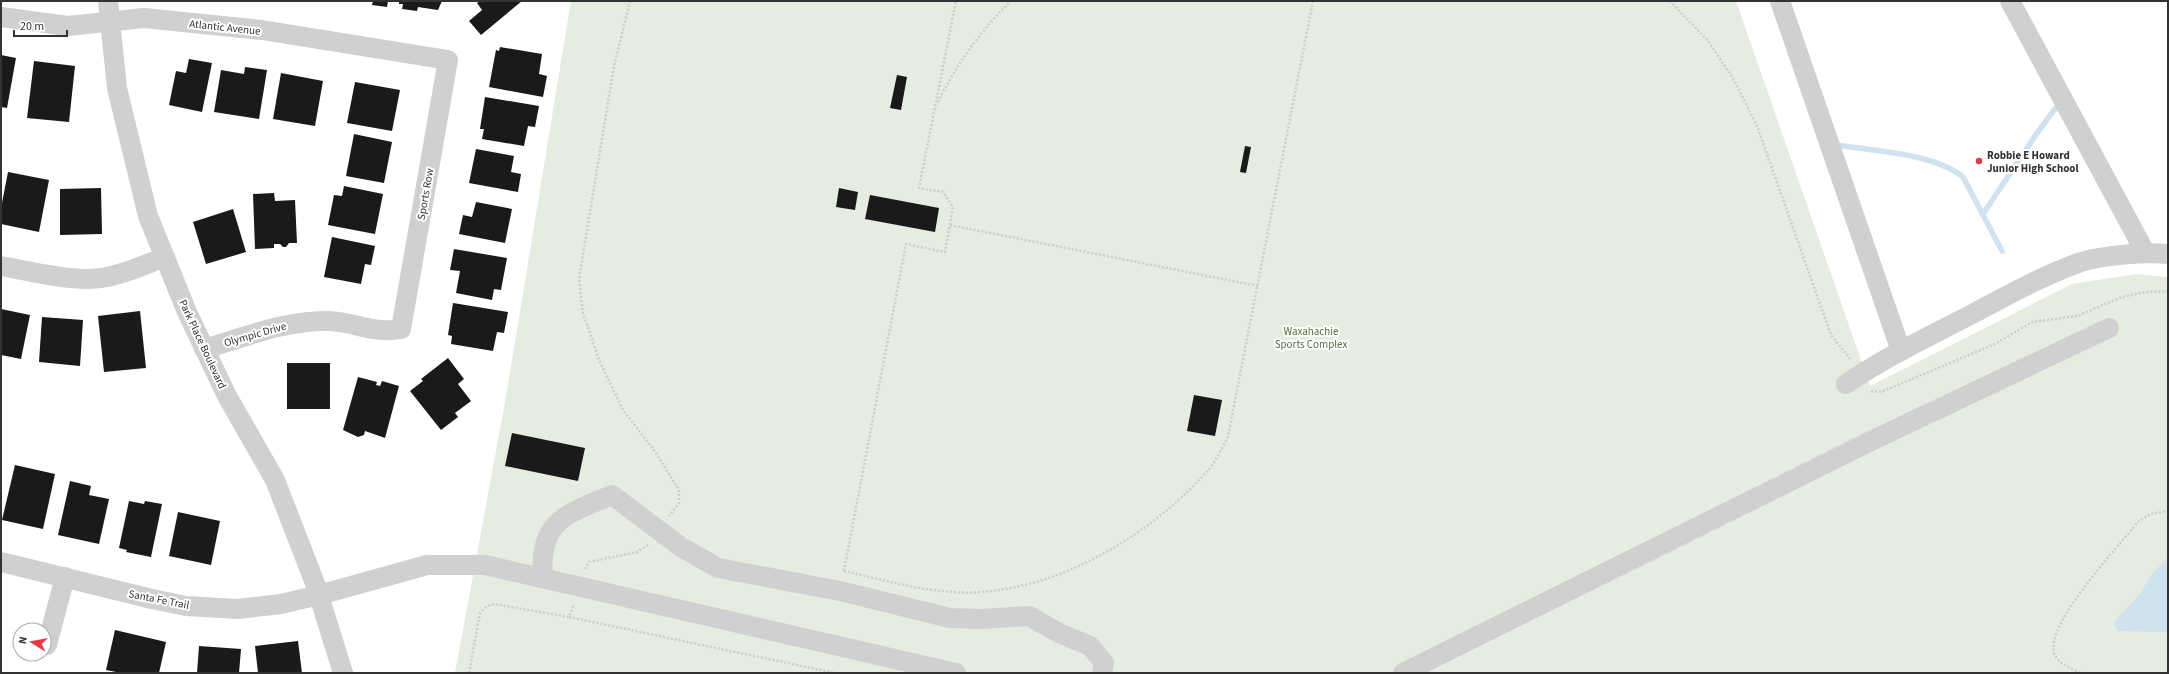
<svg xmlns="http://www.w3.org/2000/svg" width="2169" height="674" font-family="'Source Sans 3',sans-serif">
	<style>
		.green { fill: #e6ecdf }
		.water { fill: #cfe2ee }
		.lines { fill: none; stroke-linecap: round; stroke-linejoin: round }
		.stream { stroke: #cfe2ee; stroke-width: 5.5 }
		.building { fill: #1a1a1a }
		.path { stroke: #cdcdcd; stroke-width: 2.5; stroke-dasharray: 2 2; stroke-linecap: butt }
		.minor { stroke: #d0d0d0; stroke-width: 20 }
		.poi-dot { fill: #e63946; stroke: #fff; stroke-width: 1.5 }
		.labels { text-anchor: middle; stroke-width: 4; stroke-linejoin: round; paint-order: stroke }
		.street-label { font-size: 11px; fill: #333; stroke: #fff }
		.poi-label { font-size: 11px; font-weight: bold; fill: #333; stroke: #fff; text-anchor: start }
		.park-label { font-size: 11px; fill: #56703f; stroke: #fff }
	</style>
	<rect width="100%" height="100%" fill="#fff"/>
	<polygon class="green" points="571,1 1736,1 1870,386 2072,284 2136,274 2168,277 2168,673 455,673 506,397"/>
	<polygon class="water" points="2168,557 2168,632 2117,631 2114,622 2140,594 2152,574"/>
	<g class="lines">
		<g class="stream">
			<path d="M 1837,145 C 1874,151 1933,153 1963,177 L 2002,251"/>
			<polyline points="1983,214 2037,133 2055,109"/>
		</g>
	</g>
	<g class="building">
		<polygon points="373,1 388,1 387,7 372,5"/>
		<polygon points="399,1 442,1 438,10 418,7 417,11 402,9 403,4 399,4"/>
		<polygon points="480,1 522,1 481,35 469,21 482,10 477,3"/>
		<polygon points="500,47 542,54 539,74 547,76 543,97 489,87 496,50 499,51"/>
		<polygon points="1,55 16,58 7,108 1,107"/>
		<polygon points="189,59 212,63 202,112 169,105 176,71 186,73"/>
		<polygon points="34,61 75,66 69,122 27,118"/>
		<polygon points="245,67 267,70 259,119 214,112 221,70 244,74"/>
		<polygon points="281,73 323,81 315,126 273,119"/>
		<polygon points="897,75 907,77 901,110 890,108"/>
		<polygon points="355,82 400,90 392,131 347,123"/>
		<polygon points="485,97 539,106 535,127 528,126 524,146 482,139 484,129 480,129"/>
		<polygon points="354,134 392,142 384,183 346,176"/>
		<polygon points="1245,146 1251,147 1246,173 1240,172"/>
		<polygon points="476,149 514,156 511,172 521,174 518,192 469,183"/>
		<polygon points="8,172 49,180 39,232 1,224 1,208"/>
		<polygon points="344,186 383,194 375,234 328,225 334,195 342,196"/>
		<polygon points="101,188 102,234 60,235 60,189"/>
		<polygon points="839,188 858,192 855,210 836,207"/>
		<polygon points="274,193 275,201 295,200 297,243 289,243 286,247 283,247 280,244 274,244 274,248 255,249 253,194"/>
		<polygon points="870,195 939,208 935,232 865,219"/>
		<polygon points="476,202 512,209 505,243 459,234 463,215 472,217"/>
		<polygon points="233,209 246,252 206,264 193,222"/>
		<polygon points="332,237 375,246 371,265 365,264 361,284 324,277"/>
		<polygon points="454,249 507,258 501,290 494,289 492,300 456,293 460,271 450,270"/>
		<polygon points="453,303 508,312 504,333 497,332 493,351 451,344 452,336 448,335"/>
		<polygon points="1,309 30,315 21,359 1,355"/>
		<polygon points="140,311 146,368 104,372 98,316"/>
		<polygon points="42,317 83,320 80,366 39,362"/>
		<polygon points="448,358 464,379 458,384 471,401 455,413 458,417 441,430 410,391 423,381 421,379"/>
		<rect x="287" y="363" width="43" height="46"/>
		<polygon points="358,377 377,382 376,385 380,386 382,381 399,386 385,438 365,431 364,435 358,437 343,430"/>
		<polygon points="1194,395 1222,400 1215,436 1187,431"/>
		<polygon points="512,433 585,448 578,481 505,466"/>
		<polygon points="15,465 55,474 43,529 2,520"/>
		<polygon points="70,481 91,486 89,495 109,499 99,544 58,535"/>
		<polygon points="129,501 144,504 145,501 162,504 151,557 126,552 127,550 119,548"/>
		<polygon points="178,512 220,521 211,565 169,556"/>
		<polygon points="115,630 166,642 159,673 121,673 106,670"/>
		<polygon points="298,641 302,673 258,673 255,646"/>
		<polygon points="199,646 241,649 239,673 197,673"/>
	</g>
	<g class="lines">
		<g class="path">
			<polyline points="630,1 614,66 579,279 583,313 599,360 623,410 656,453 679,490 679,503 669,516"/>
			<polyline points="1670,1 1708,41 1734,80 1757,126 1831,335 1851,360"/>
			<path d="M 938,102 C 956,65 981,30 1011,1"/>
			<polyline points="950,225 1258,286"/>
			<polyline points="1871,391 1881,392 1995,344 2032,322 2077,316 2122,297 2146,292 2168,291"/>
			<polyline points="585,569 589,562 637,552 649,544"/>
			<path d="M 844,571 C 888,581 934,595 981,592 C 1067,586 1154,532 1210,468 C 1217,459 1223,446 1228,436 L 1313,1"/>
			<polyline points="844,571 906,244 945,252 953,207 943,192 919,188 956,1"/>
			<polyline points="569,617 835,673"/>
			<polyline points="469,673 480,613 487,606 494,604 569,617 574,604"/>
			<path d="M 2080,673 C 2072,669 2057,663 2054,653 C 2045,624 2119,546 2138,522 L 2150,514 L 2168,511"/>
		</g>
		<g class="minor">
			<polyline points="108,1 117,88 148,216 187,312 227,396 275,480 316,586 343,673"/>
			<polyline points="1780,1 1901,351"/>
			<polyline points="2010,1 2145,252"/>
			<path d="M 1,17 L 68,26 L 144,18 L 262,30 L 448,60 L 401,329 C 373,334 355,322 329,321 C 286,320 245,337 204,349"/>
			<path d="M 1,266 C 30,271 59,279 89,279 C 114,279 141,266 165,257"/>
			<path d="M 1846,384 C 1887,356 1932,335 1976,312 C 2010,294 2044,275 2081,262 C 2104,255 2144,252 2168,254"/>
			<polyline points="1,562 152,599 186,606 238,609 281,604 319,595 427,565 485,565 956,673"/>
			<path d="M 543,578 C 538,520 567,514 612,495 L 681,547 L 718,568 L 840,591 L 950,618 L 981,619 L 1029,616 L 1059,633 L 1090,646 L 1104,663 L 1102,673"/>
			<polyline points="47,645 65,577"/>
			<polyline points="1403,673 1873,440 2109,328"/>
		</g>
	</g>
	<circle class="poi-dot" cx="1979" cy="161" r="4"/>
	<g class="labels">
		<g class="street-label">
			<text transform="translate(225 27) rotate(6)" y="4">Atlantic Avenue</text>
			<text transform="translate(425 194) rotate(-80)" y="4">Sports Row</text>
			<text transform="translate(255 334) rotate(-16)" y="4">Olympic Drive</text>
			<text transform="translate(203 344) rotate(65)" y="4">Park Place Boulevard</text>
			<text transform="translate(159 599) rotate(11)" y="4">Santa Fe Trail</text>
		</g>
		<g class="poi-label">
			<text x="1987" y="159">Robbie E Howard<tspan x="1987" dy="13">Junior High School</tspan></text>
		</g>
		<g class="park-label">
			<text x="1311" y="335">Waxahachie<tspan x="1311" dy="13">Sports Complex</tspan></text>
		</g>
	</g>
	<rect width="2169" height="674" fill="none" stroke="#333333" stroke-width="4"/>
	<g transform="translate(32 642) rotate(281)"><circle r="19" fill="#ffffff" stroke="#adadad"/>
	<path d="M0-3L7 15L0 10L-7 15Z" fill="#e63946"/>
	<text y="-6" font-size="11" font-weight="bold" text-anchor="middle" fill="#333333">N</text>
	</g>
	<path d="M14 30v6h53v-6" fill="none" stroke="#333333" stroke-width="2"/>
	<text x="20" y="30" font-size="12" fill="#333333" stroke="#ffffff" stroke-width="3" paint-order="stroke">20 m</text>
</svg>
